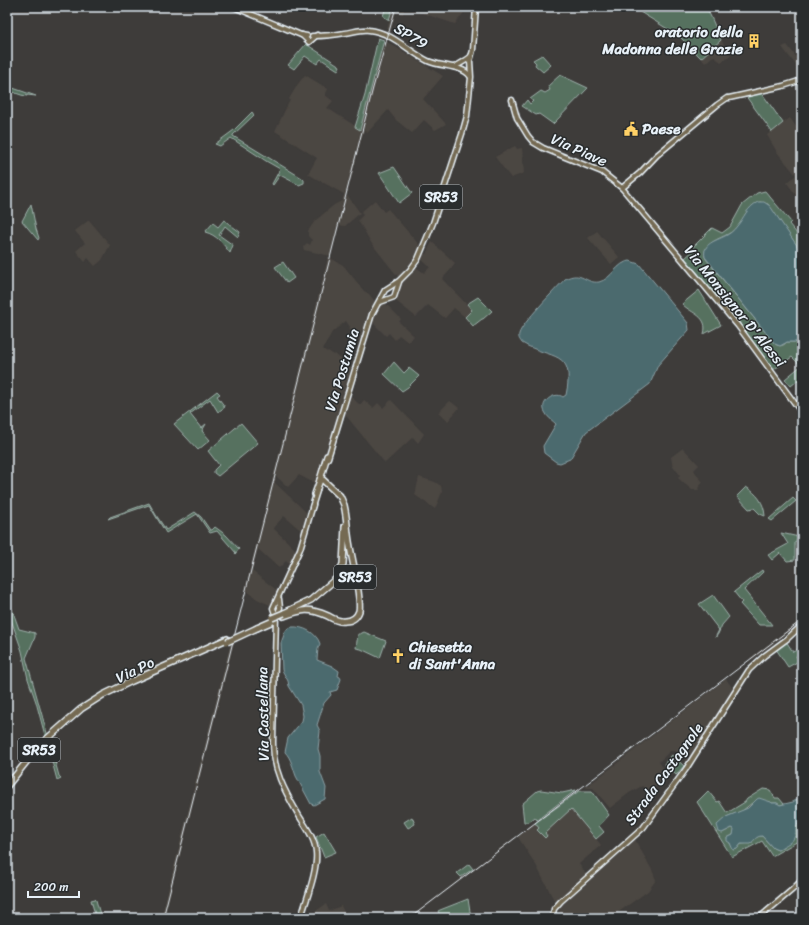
<svg xmlns="http://www.w3.org/2000/svg" width="809" height="925" font-family="Sriracha,sans-serif">
	<style>
		.built { fill: #4c4742 }
		.green { fill: #56715f; stroke: #9fb1ac }
		.water { fill: #4c6a6e; stroke: #8aa0a5 }
		.lines { fill: none; stroke-linecap: round; stroke-linejoin: round }
		.major-casing { stroke: #e8f1f8; stroke-width: 7 }
		.highway-casing { stroke: #e8f1f8; stroke-width: 8 }
		.major { stroke: #756b52; stroke-width: 4 }
		.highway { stroke: #756b52; stroke-width: 5 }
		.rail { stroke: #e8f1f8; stroke-width: 1 }
		.highway-bridge-casing { stroke: #e8f1f8; stroke-width: 8; stroke-linecap: butt }
		.highway-bridge { stroke: #756b52; stroke-width: 5 }
		.labels { text-anchor: middle; stroke-width: 3; stroke-linejoin: round; paint-order: stroke }
		.shield { fill: #2a2d2e; stroke: #afb6bb; stroke-width: 1 }
		.shield-label { font-size: 14px; font-weight: bold; fill: #e8f1f8 }
		.poi-label { font-size: 15px; font-weight: bold; fill: #e8f1f8; stroke: #2a2d2e; text-anchor: start }
		.street-label { font-size: 15px; fill: #e8f1f8; stroke: #2a2d2e }
	</style>
	<rect width="100%" height="100%" fill="#3e3c3a"/>
	<filter id="ink" filterUnits="userSpaceOnUse"><feTurbulence type="fractalNoise" baseFrequency=".025" numOctaves="2"/><feDisplacementMap in="SourceGraphic" scale="8" xChannelSelector="R" yChannelSelector="G"/><feConvolveMatrix kernelMatrix="1 2 1 2 8 2 1 2 1" color-interpolation-filters="sRGB"/></filter>
	<g filter="url(#ink)">
		<g class="built">
			<polygon points="393,7 405,7 403,14 396,12 388,39 385,37"/>
			<polygon points="411,7 464,7 465,11 455,24 410,9"/>
			<polygon points="384,40 443,76 423,99 446,124 435,130 424,120 412,133 396,120 388,110 368,132 364,130 346,197 348,196 360,213 345,226 339,225 331,256 304,250 303,247 307,243 310,245 312,240 308,236 308,231 315,221 334,205 342,201 344,194 308,174 317,158 275,131 290,100 289,99 298,84 305,75 328,89 325,95 333,101 327,108 360,129"/>
			<polygon points="721,40 731,56 721,62 713,56 705,63 701,58"/>
			<polygon points="787,45 797,58 802,61 802,73 782,47"/>
			<polygon points="790,118 799,131 802,130 802,206 799,199 787,183 796,175 777,152 767,135"/>
			<polygon points="515,146 517,149 522,148 524,173 511,178 495,157"/>
			<polygon points="375,200 384,212 388,209 421,247 414,262 399,278 372,244 358,220 363,215 361,212"/>
			<polygon points="89,220 110,245 102,260 95,266 88,258 85,262 76,251 85,243 75,231"/>
			<polygon points="597,231 619,257 611,264 588,238"/>
			<polygon points="432,242 455,263 452,267 452,268 442,279 472,310 465,317 454,308 445,318 428,305 416,317 396,301 396,291 399,285 416,267 424,273 430,267 421,259 423,253 426,254"/>
			<polygon points="328,257 343,265 364,291 369,294 376,303 362,342 349,329 350,327 346,321 332,332 323,349 327,352 328,351 334,355 335,354 353,370 316,484 299,475 288,487 276,476 275,483 308,514 303,532 284,516 273,528 297,551 291,566 286,561 279,568 258,549 252,571 279,592 274,602 270,605 257,599 245,589"/>
			<polygon points="383,301 401,319 399,322 414,336 408,342 399,335 395,340 389,333 386,336 372,322 378,306"/>
			<polygon points="349,395 360,405 364,400 373,408 378,403 383,408 391,400 424,434 418,443 413,437 385,463 343,412"/>
			<polygon points="450,401 459,408 448,421 438,413"/>
			<polygon points="683,448 699,465 694,470 697,475 703,482 698,488 699,490 692,490 678,478 680,475 674,467 673,468 671,457"/>
			<polygon points="419,477 435,482 441,486 442,492 435,509 415,495"/>
			<polygon points="802,619 802,621 752,660 750,658"/>
			<polygon points="235,639 164,918 161,918 231,641"/>
			<polygon points="726,679 734,690 687,761 675,751 670,751 659,762 667,773 663,780 651,792 642,786 629,793 610,808 593,788 585,788"/>
			<polygon points="571,809 601,845 579,864 587,876 558,902 555,902 536,865 518,837 535,823 540,828 537,831 545,838 544,833"/>
			<polygon points="515,837 516,838 411,918 409,918"/>
			<polygon points="634,838 652,870 656,880 648,891 610,918 564,918 558,909"/>
			<polygon points="326,904 329,911 341,906 347,918 306,918"/>
		</g>
		<g class="green">
			<polygon points="386,7 393,7 389,20 383,16"/>
			<path d="M 644,7 L 709,7 L 708,11 C 713,20 716,30 721,40 L 701,58 L 679,36 L 640,12 Z"/>
			<polygon points="378,38 384,40 360,130 355,127 365,95"/>
			<polygon points="306,44 340,66 338,70 321,59 317,64 305,56 294,69 288,65"/>
			<polygon points="542,55 551,65 543,72 535,65 536,63 533,60"/>
			<polygon points="560,75 588,88 553,124 539,114 536,115 522,106 527,100 530,104 533,101 530,99 541,91 545,93 550,90 548,86"/>
			<path d="M 7,86 L 36,96 L 27,95 L 27,96 C 20,96 14,91 7,91 Z"/>
			<polygon points="761,92 783,123 772,132 745,95"/>
			<polygon points="252,112 254,115 233,135 233,136 302,178 304,180 304,183 299,185 280,175 273,185 272,184 280,169 266,161 231,138 220,146 215,144 234,130"/>
			<polygon points="394,167 412,193 399,203 379,173"/>
			<path d="M 765,191 L 791,222 L 789,224 L 802,240 L 802,253 L 768,204 L 760,202 C 747,205 744,220 735,229 C 727,237 714,238 707,247 C 704,251 704,255 706,259 L 775,344 C 780,347 783,346 787,342 L 802,342 L 802,363 L 799,364 L 792,357 L 773,370 L 742,327 L 685,258 L 695,249 L 693,247 L 712,228 L 722,233 L 730,227 L 742,205 L 757,193 Z"/>
			<polygon points="31,204 36,229 39,238 38,240 22,221"/>
			<path d="M 224,220 L 240,232 L 238,237 L 225,226 L 219,235 L 233,245 L 230,253 C 223,244 217,235 205,232 L 213,223 L 218,227 Z"/>
			<polygon points="283,262 294,278 287,283 275,267"/>
			<path d="M 699,290 L 721,325 L 704,334 C 709,316 692,314 682,304 Z"/>
			<polygon points="478,297 492,311 483,319 482,319 473,326 465,317 472,310 467,304"/>
			<polygon points="394,362 404,373 409,368 419,376 408,387 402,391 384,374"/>
			<polygon points="802,365 802,377 791,386 785,379"/>
			<polygon points="217,391 220,394 217,396 225,407 218,412 210,399 190,414 201,428 206,424 202,431 210,440 198,450 174,424"/>
			<polygon points="241,423 258,443 218,476 214,473 214,470 219,465 208,451"/>
			<path d="M 746,487 C 757,494 764,502 765,516 L 760,514 L 754,508 L 749,509 L 737,496 Z"/>
			<polygon points="793,498 796,501 772,521 769,519"/>
			<polygon points="149,503 156,515 166,530 195,512 201,517 210,530 212,530 215,527 226,535 239,549 235,554 236,553 217,531 210,533 197,514 166,533 149,505 108,519 110,517"/>
			<polygon points="781,533 799,537 795,542 795,560 787,561 780,553 772,560 768,555 788,544"/>
			<polygon points="762,570 763,572 744,590 772,625 759,625 740,604 742,602 734,592"/>
			<polygon points="7,595 19,629 35,633 35,637 26,658 59,776 61,778 57,780 36,702 28,679 22,651 7,608"/>
			<polygon points="713,595 729,617 722,625 718,634 715,638 719,630 699,604"/>
			<polygon points="364,632 386,641 380,658 361,649 356,648 358,634 360,634"/>
			<polygon points="786,641 793,652 802,647 802,653 796,656 799,661 788,667 776,649"/>
			<polygon points="672,755 684,766 676,775 664,764"/>
			<path d="M 763,789 L 770,790 L 775,798 L 779,798 L 784,804 L 780,805 L 777,803 L 772,803 L 771,802 L 752,803 L 742,811 L 726,817 L 722,833 L 732,828 L 735,829 L 733,835 L 727,838 L 734,850 L 737,849 L 741,844 L 752,843 L 752,840 L 759,836 L 762,836 L 773,848 L 778,850 C 787,844 795,839 795,827 L 802,820 L 802,842 L 800,840 L 772,856 L 762,841 L 732,857 L 697,802 L 708,791 L 717,802 L 719,801 L 727,813 L 745,802 L 747,799 Z"/>
			<polygon points="541,790 562,793 576,790 537,820 535,817 529,822 524,822 522,804 537,791"/>
			<polygon points="579,791 592,791 609,815 599,826 604,832 596,839 571,809 545,833 547,836 545,838 537,830 539,828 535,823"/>
			<polygon points="412,817 415,824 408,828 404,822"/>
			<polygon points="324,832 336,852 324,857 316,837"/>
			<polygon points="469,864 473,869 461,877 457,873"/>
			<polygon points="95,899 96,900 101,918 96,918 91,900"/>
			<polygon points="468,899 471,918 441,918 438,911 440,910"/>
		</g>
		<g class="water">
			<path d="M 758,202 L 764,202 L 770,206 L 802,253 L 802,342 L 787,342 L 780,346 L 775,344 L 705,257 C 702,243 716,241 725,236 C 730,234 734,230 737,226 C 744,218 747,207 758,202 Z"/>
			<path d="M 630,261 L 639,264 L 688,323 L 689,330 L 658,365 L 650,384 L 586,432 L 570,459 L 560,463 L 556,462 L 544,453 L 543,446 L 556,424 C 553,421 547,417 545,412 C 539,402 555,391 563,397 L 566,395 C 576,349 551,360 522,343 C 520,340 518,338 519,334 C 522,323 556,289 565,279 C 582,270 585,284 599,282 C 612,279 617,262 630,261 Z"/>
			<path d="M 292,627 C 303,626 317,633 320,644 L 318,648 L 317,660 L 332,666 L 339,671 L 338,676 L 340,677 L 341,679 L 337,690 L 330,692 L 331,695 L 324,703 L 317,725 L 320,731 L 318,749 L 320,756 L 320,772 L 326,788 L 325,799 L 314,805 L 311,804 C 306,795 301,785 296,776 C 293,768 291,758 285,752 L 288,738 L 302,721 L 303,716 L 301,705 L 289,686 L 288,681 L 282,670 L 281,643 L 285,632 L 288,628 Z"/>
			<path d="M 802,796 L 802,820 C 792,828 798,829 794,838 C 792,843 782,846 778,850 L 773,848 L 762,836 C 756,836 754,841 750,844 L 741,844 L 737,849 L 733,850 L 730,843 L 727,841 L 727,838 L 733,835 L 734,829 L 732,828 L 722,833 L 719,832 L 717,825 L 726,817 L 748,808 L 757,799 L 759,798 L 771,802 L 772,803 L 777,803 L 780,805 L 793,802 Z"/>
		</g>
		<g class="lines">
			<defs>
				<g id="major">
					<polyline points="234,7 301,35 307,36"/>
					<polyline points="302,35 309,42 317,35"/>
					<path d="M 312,36 C 322,36 335,35 345,33 C 353,32 361,29 369,30 C 392,32 409,52 428,61 C 441,67 462,65 470,76"/>
					<path d="M 454,67 C 457,66 470,58 471,56"/>
					<polyline points="729,98 783,86 802,80"/>
					<polyline points="512,100 517,118 528,136 533,142 543,148 602,172 622,188 738,326 802,413"/>
					<polyline points="622,188 640,173 657,155 717,105 727,98"/>
					<polyline points="380,302 394,297 399,282"/>
					<polyline points="328,458 372,314 385,290 399,281 410,270 418,259 433,223 462,134 467,116 471,77 470,61 473,50 476,7"/>
					<polyline points="312,507 317,491"/>
					<polyline points="276,617 280,608 279,599"/>
					<path d="M 301,918 C 306,900 318,870 316,852 C 315,838 305,826 298,814 C 284,790 273,770 273,742 L 276,617 L 273,608 L 300,549 L 313,505"/>
					<polyline points="552,918 554,909 561,901 643,828 686,769 749,670 764,656 787,639 802,625"/>
					<polyline points="759,918 792,890 802,880"/>
				</g>
				<g id="highway">
					<polyline points="315,494 320,480 327,456"/>
					<polyline points="284,613 311,600 337,578 343,564 345,526"/>
					<path d="M 284,616 C 303,609 309,608 328,616 C 333,619 339,622 345,621 C 352,621 357,617 359,611 C 362,599 351,555 349,541 C 347,529 347,517 344,505 L 340,496 L 323,480 L 320,480"/>
					<polyline points="257,628 273,621"/>
					<polyline points="7,786 39,746 81,709 103,695 132,681 227,639"/>
				</g>
			</defs>
			<use href="#major" class="major-casing"/>
			<use href="#highway" class="highway-casing"/>
			<use href="#major" class="major"/>
			<use href="#highway" class="highway"/>
			<g class="rail">
				<polyline points="163,918 373,88 396,7"/>
				<polyline points="410,918 802,620"/>
			</g>
			<defs>
				<g id="highway-bridge">
					<polyline points="272,618 284,613"/>
					<polyline points="227,642 257,628"/>
				</g>
			</defs>
			<use href="#highway-bridge" class="highway-bridge-casing"/>
			<use href="#highway-bridge" class="highway-bridge"/>
		</g>
	</g>
	<defs>
		<symbol id="building-bare" viewBox="-9 -9 18 18"><path d="M-4-6H4V6H1V3H-1V6H-4ZM-2.5-4.3h1.7v1.8h-1.7ZM.8-4.3h1.7v1.8H.8ZM-2.5-1h1.7V.8h-1.7ZM.8-1h1.7V.8H.8Z" fill="#ffd166" stroke="#2a2d2e" stroke-width="2.5" paint-order="stroke"/></symbol>
		<symbol id="civic-bare" viewBox="-9 -9 18 18"><path d="M-.6-6.5H3V-4.5H.6V-3L4-1V1h2V6H-6V1h2V-1L-.6-3ZM-1.2 2.5V6h2.4V2.5Z" fill="#ffd166" stroke="#2a2d2e" stroke-width="2.5" paint-order="stroke"/></symbol>
		<symbol id="church-bare" viewBox="-9 -9 18 18"><path d="M-1.2-6h2.4v3.5h3.3v2.4h-3.3V6h-2.4V-.1h-3.3v-2.4h3.3Z" fill="#ffd166" stroke="#2a2d2e" stroke-width="2.5" paint-order="stroke"/></symbol>
	</defs>
	<g fill-rule="evenodd">
		<use href="#building-bare" x="744" y="31" width="20" height="20"/>
		<use href="#civic-bare" x="621" y="119" width="20" height="20"/>
		<use href="#church-bare" x="388" y="646" width="20" height="20"/>
	</g>
	<g class="labels">
		<g class="shield">
			<rect x="420" y="185" width="42" height="24" rx="3"/>
			<rect x="334" y="565" width="42" height="24" rx="3"/>
			<rect x="18" y="738" width="42" height="24" rx="3"/>
		</g>
		<g class="shield-label">
			<text x="441" y="202">SR53</text>
			<text x="355" y="582">SR53</text>
			<text x="39" y="755">SR53</text>
		</g>
		<g class="poi-label">
			<text x="743" y="37" text-anchor="end">oratorio della<tspan x="743" dy="17">Madonna delle Grazie</tspan></text>
			<text x="642" y="134">Paese</text>
			<text x="409" y="652">Chiesetta<tspan x="409" dy="17">di Sant'Anna</tspan></text>
		</g>
		<g class="street-label">
			<text transform="translate(411 36) rotate(31)" y="5">SP79</text>
			<text transform="translate(579 150) rotate(24)" y="5">Via Piave</text>
			<text transform="translate(735 306) rotate(51)" y="5">Via Monsignor D'Alessi</text>
			<text transform="translate(342 370) rotate(-73)" y="5">Via Postumia</text>
			<text transform="translate(135 670) rotate(-25)" y="5">Via Po</text>
			<text transform="translate(263 714) rotate(-91)" y="5">Via Castellana</text>
			<text transform="translate(664 774) rotate(-54)" y="5">Strada Castagnole</text>
		</g>
	</g>
	<rect width="809" height="925" fill="none" stroke="#2a2d2e" stroke-width="24"/>
	<rect x="12" y="12" width="785" height="901" fill="none" stroke="#e8f1f8" stroke-width="1.5" filter="url(#ink)"/>
	<path d="M28 891v6h51v-6" fill="none" stroke="#e8f1f8" stroke-width="2"/>
	<text x="34" y="891" font-size="12" fill="#e8f1f8" stroke="#2a2d2e" stroke-width="3" paint-order="stroke">200 m</text>
</svg>
